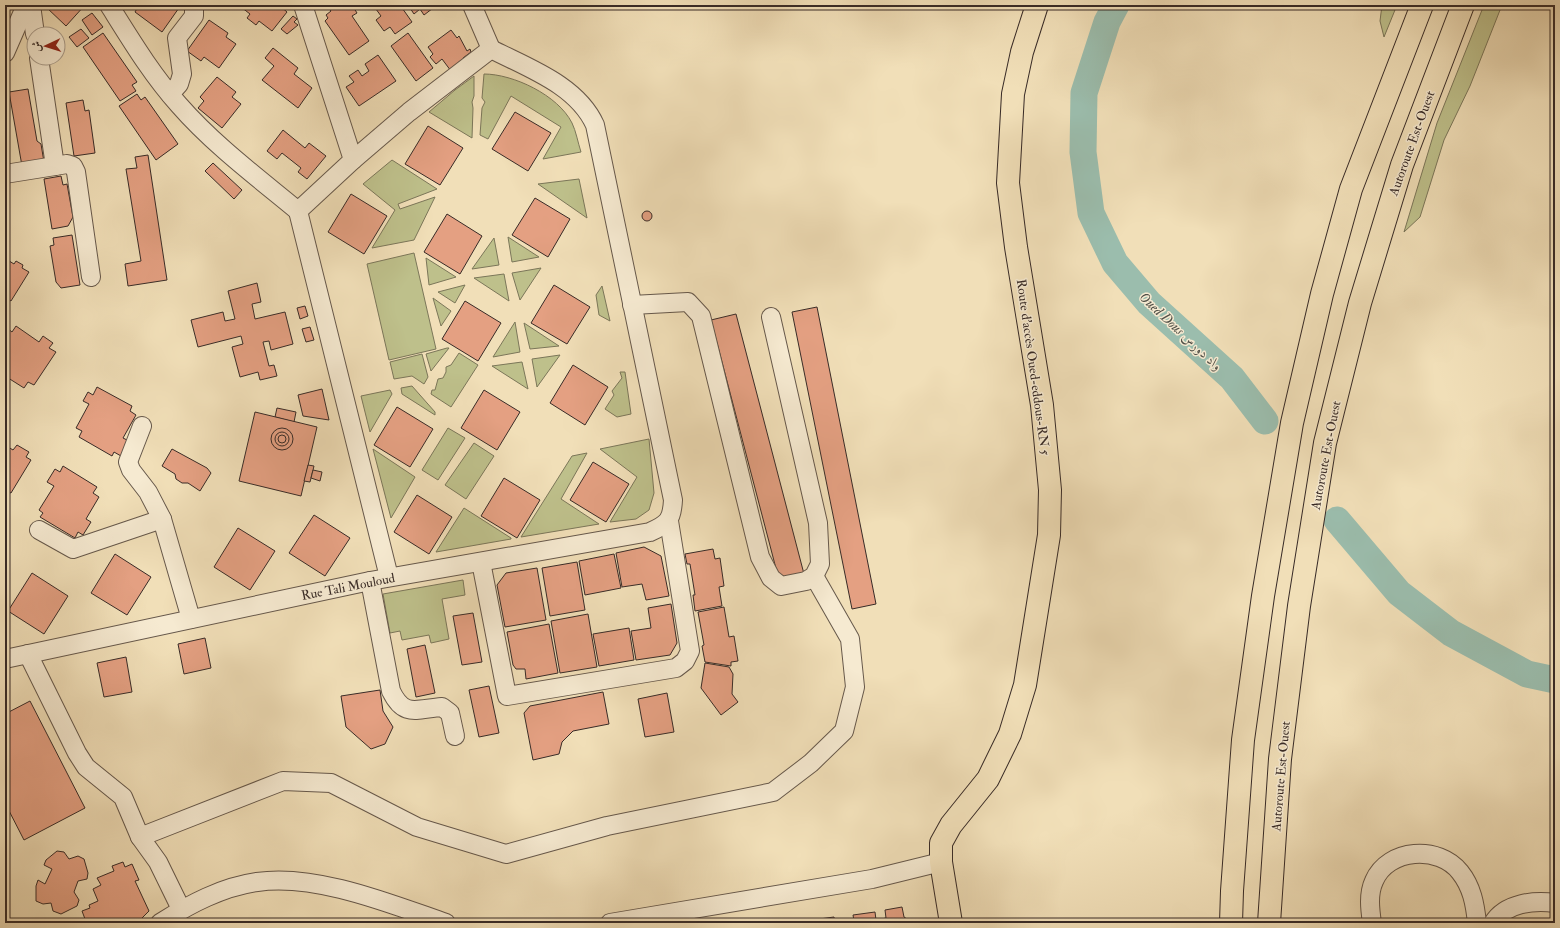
<svg xmlns="http://www.w3.org/2000/svg" width="1560" height="928" font-family="'IM FELL Double Pica',Amiri,serif">
	<style>
		.green { fill: #bec08b; stroke: #7b7659 }
		.lines { fill: none; stroke-linecap: round; stroke-linejoin: round }
		.river { stroke: #9bbdad; stroke-width: 27 }
		.building { fill: #e4a082; stroke: #382b27 }
		.minor-casing { stroke: #66584b; stroke-width: 20 }
		.major-casing { stroke: #382b27; stroke-width: 24 }
		.highway-casing { stroke: #382b27; stroke-width: 24 }
		.minor { stroke: #f6ead1; stroke-width: 18 }
		.major { stroke: #f1dfb8; stroke-width: 22 }
		.highway { stroke: #f1dfb8; stroke-width: 22 }
		.labels { text-anchor: middle; stroke-width: 3; stroke-linejoin: round; paint-order: stroke }
		.street-label { font-size: 13px; fill: #382b27; stroke: #f6ead1 }
		.water-label { font-size: 14px; font-style: italic; fill: #515048; stroke: #f6ead1 }
	</style>
	<rect width="100%" height="100%" fill="#f1dfb8"/>
	<filter id="stains"><feTurbulence type="fractalNoise" baseFrequency=".005" numOctaves="4"/><feColorMatrix values="0 0 0 0 .2 0 0 0 0 .09 0 0 0 0 .02 0 0 0 .5 -.17"/></filter>
	<radialGradient id="worn" r=".72"><stop offset=".6" stop-color="#630" stop-opacity="0"/><stop offset="1" stop-color="#630" stop-opacity=".3"/></radialGradient>
	<g class="green">
		<polygon points="1382,5 1397,5 1384,37 1380,21"/>
		<polygon points="1484,5 1502,5 1470,86 1444,140 1420,217 1404,232 1437,123"/>
		<path d="M 484,74 C 513,74 558,95 572,123 C 576,131 578,143 581,152 L 543,159 L 561,127 L 511,96 L 488,139 L 480,135 L 482,108 L 485,102 L 482,98 Z"/>
		<polygon points="474,76 474,96 472,102 473,108 472,138 429,112 455,90"/>
		<polygon points="392,160 437,189 398,204 400,209 435,197 414,240 372,248 395,210 363,184"/>
		<polygon points="579,179 587,218 538,184"/>
		<polygon points="508,237 539,257 512,262"/>
		<polygon points="494,238 499,265 472,269"/>
		<polygon points="414,253 436,349 389,360 367,264"/>
		<polygon points="426,258 456,277 429,285"/>
		<polygon points="541,268 520,300 512,273"/>
		<polygon points="504,274 509,301 474,278"/>
		<polygon points="465,285 455,303 438,292"/>
		<polygon points="602,286 610,321 599,315 596,295"/>
		<polygon points="433,298 451,311 441,326"/>
		<polygon points="515,322 520,352 493,357"/>
		<polygon points="524,323 559,346 530,349"/>
		<polygon points="447,348 449,348 431,371 426,354"/>
		<polygon points="459,353 478,365 451,407 431,394 432,390 435,390 438,379 443,378 446,372 446,367 451,365"/>
		<polygon points="422,354 428,377 424,384 412,376 394,379 390,362"/>
		<polygon points="560,355 537,387 532,359"/>
		<polygon points="522,362 528,389 492,366"/>
		<polygon points="620,372 625,372 631,414 617,417 605,409 614,395 612,391 622,378"/>
		<polygon points="412,386 435,412 435,415 402,394 401,388"/>
		<polygon points="390,390 392,394 370,432 361,396"/>
		<polygon points="448,428 465,438 438,480 422,470"/>
		<polygon points="649,439 654,493 649,510 636,519 610,522 637,477 600,449"/>
		<polygon points="474,443 494,456 466,499 445,485"/>
		<polygon points="373,449 415,477 391,518"/>
		<polygon points="587,453 561,499 599,524 521,537 572,456"/>
		<polygon points="464,508 511,538 511,539 436,552"/>
		<polygon points="463,580 465,595 442,599 449,639 431,643 429,635 402,640 400,631 390,633 383,594"/>
	</g>
	<g class="lines">
		<g class="river">
			<polyline points="1116,5 1107,22 1084,93 1083,152 1091,213 1115,263 1149,303 1232,378 1265,421"/>
			<polyline points="1337,520 1399,593 1451,633 1527,674 1555,680"/>
		</g>
	</g>
	<g class="building">
		<polygon points="5,5 11,5 5,22"/>
		<polygon points="48,5 85,5 66,26 46,7"/>
		<polygon points="139,5 181,5 162,32 135,12"/>
		<polygon points="243,5 279,5 287,12 272,31 259,21 256,25 247,18 250,14 241,7"/>
		<polygon points="330,5 352,5 357,13 352,16 369,41 349,55 325,21 328,18 326,15 331,11 328,7"/>
		<polygon points="373,5 400,5 412,22 395,34 390,27 384,31 376,20 381,16"/>
		<polygon points="408,5 437,5 424,15 420,9 414,14"/>
		<polygon points="92,13 103,27 92,35 82,20"/>
		<polygon points="293,16 297,19 294,22 298,25 287,34 281,29"/>
		<polygon points="209,20 228,33 226,37 236,44 219,68 204,57 201,61 187,51"/>
		<polygon points="81,29 89,38 77,47 69,37"/>
		<polygon points="451,30 457,38 459,36 467,51 470,49 471,52 463,58 465,61 451,71 442,59 436,64 430,57 433,54 428,47"/>
		<polygon points="103,33 137,82 132,85 136,91 120,101 83,47"/>
		<polygon points="408,33 433,68 416,81 391,46"/>
		<polygon points="273,48 298,68 294,74 312,88 298,108 262,80 274,66 265,58"/>
		<polygon points="378,55 396,81 359,106 346,87 354,82 349,76 358,70 362,76 369,71 365,64"/>
		<polygon points="217,77 236,92 232,97 241,104 222,128 198,108 204,101 200,97"/>
		<polygon points="28,89 37,141 41,144 44,162 22,166 9,92"/>
		<polygon points="137,94 141,100 145,97 178,144 156,160 119,106"/>
		<polygon points="83,100 85,111 89,110 95,153 74,156 66,103"/>
		<polygon points="515,112 551,133 528,171 492,149"/>
		<polygon points="428,126 463,148 440,185 405,164"/>
		<polygon points="283,130 305,148 309,143 326,156 307,179 298,172 301,168 282,153 277,159 267,151"/>
		<polygon points="148,155 167,280 128,286 125,264 141,261 126,169 137,168 135,157"/>
		<polygon points="213,163 242,190 234,199 205,171"/>
		<polygon points="61,176 63,185 67,184 73,217 68,226 52,229 44,179"/>
		<polygon points="351,194 387,216 364,254 328,232"/>
		<polygon points="535,198 570,219 548,257 512,235"/>
		<circle cx="647" cy="216" r="5"/>
		<polygon points="447,214 482,236 460,274 424,252"/>
		<polygon points="72,235 80,285 61,288 56,282 50,246 54,245 53,238"/>
		<polygon points="6,259 14,264 16,261 23,265 22,268 29,272 11,301 5,297"/>
		<polygon points="257,283 261,302 252,304 255,319 285,312 293,344 271,350 269,341 263,342 269,366 274,365 277,376 260,380 258,372 240,377 232,347 243,344 241,336 198,347 191,320 223,312 225,321 235,319 228,291"/>
		<polygon points="554,285 590,307 567,344 531,323"/>
		<polygon points="465,301 501,323 478,361 442,339"/>
		<polygon points="305,306 308,316 300,319 297,308"/>
		<polygon points="817,307 876,604 852,609 792,312"/>
		<polygon points="736,314 804,574 779,580 711,320"/>
		<polygon points="16,326 39,342 43,336 53,343 49,348 56,352 34,385 28,382 24,388 5,376 5,331 7,328 12,332"/>
		<polygon points="310,327 314,340 306,342 302,329"/>
		<polygon points="573,365 608,387 585,425 550,403"/>
		<polygon points="97,387 132,406 130,411 136,415 123,438 129,441 121,456 114,452 112,456 79,437 82,431 76,428 89,404 83,401 88,392 93,395"/>
		<polygon points="322,389 329,420 303,416 298,395"/>
		<polygon points="484,390 520,412 497,450 461,428"/>
		<polygon points="397,407 433,429 410,467 374,445"/>
		<polygon points="277,408 296,412 294,422 275,417"/>
		<polygon points="255,412 317,427 301,496 239,481"/>
		<circle cx="282" cy="439" r="11"/>
		<circle cx="282" cy="439" r="7"/>
		<circle cx="282" cy="439" r="4"/>
		<polygon points="5,445 13,450 17,445 29,452 26,457 31,460 11,493 5,491"/>
		<polygon points="172,449 207,468 211,473 200,491 188,483 182,483 176,479 175,474 162,466"/>
		<polygon points="593,462 629,484 606,522 570,500"/>
		<polygon points="308,465 314,466 310,482 304,481"/>
		<polygon points="63,466 97,487 93,493 99,497 86,519 91,522 83,535 78,532 75,538 40,517 43,513 39,510 54,486 47,482 55,469 60,472"/>
		<polygon points="313,470 322,472 320,481 311,478"/>
		<polygon points="504,478 540,500 517,538 481,516"/>
		<polygon points="417,495 452,517 429,554 394,532"/>
		<polygon points="314,515 350,538 325,576 289,553"/>
		<polygon points="238,528 275,551 250,590 214,567"/>
		<polygon points="644,547 661,556 669,596 646,600 642,584 622,587 616,553"/>
		<polygon points="713,549 715,559 720,558 724,586 719,587 722,606 695,611 693,595 695,595 690,564 687,564 685,554"/>
		<polygon points="115,554 151,577 127,615 91,593"/>
		<polygon points="614,554 621,588 585,595 579,561"/>
		<polygon points="577,562 585,610 550,616 542,568"/>
		<polygon points="537,568 546,620 505,627 497,585 506,573"/>
		<polygon points="32,573 68,596 44,634 8,611"/>
		<polygon points="671,604 677,643 670,655 636,660 631,631 651,628 648,608"/>
		<polygon points="724,607 729,637 734,636 738,661 731,662 731,666 705,662 702,646 704,645 698,612"/>
		<polygon points="473,613 482,662 462,665 453,616"/>
		<polygon points="588,614 597,667 560,673 551,621"/>
		<polygon points="549,624 558,673 526,679 525,669 516,669 513,665 507,632"/>
		<polygon points="629,628 634,660 599,666 593,634"/>
		<polygon points="205,638 211,668 184,674 178,644"/>
		<polygon points="425,645 435,693 416,697 407,649"/>
		<polygon points="126,657 132,692 104,697 97,663"/>
		<polygon points="705,663 729,667 733,674 732,694 738,702 721,715 701,688"/>
		<polygon points="489,686 499,733 479,737 469,690"/>
		<polygon points="380,690 383,711 393,727 385,744 371,749 346,727 341,696"/>
		<polygon points="603,692 609,724 573,731 562,742 559,754 533,760 524,713 530,706"/>
		<polygon points="667,693 674,732 645,737 638,699"/>
		<polygon points="30,701 85,808 24,840 5,803 5,714"/>
		<polygon points="57,851 64,852 69,859 78,856 84,859 88,873 87,879 78,881 74,892 79,900 77,906 61,914 53,911 51,903 43,904 36,901 36,886 38,880 45,884 52,869 44,865 46,860"/>
		<polygon points="123,862 125,867 132,864 139,880 135,881 149,911 137,923 76,923 85,919 82,911 90,908 89,905 98,901 93,889 101,885 97,878 114,871 112,866"/>
		<polygon points="902,907 904,917 913,923 841,923 854,921 853,915 875,912 876,920 886,918 885,910"/>
		<polygon points="834,917 835,923 812,923 812,920"/>
	</g>
	<g class="lines">
		<defs>
			<g id="minor">
				<polyline points="31,5 35,34"/>
				<path d="M 109,5 C 131,40 152,75 179,105 C 214,145 257,177 298,211 L 353,160 L 303,5"/>
				<polyline points="472,5 491,49"/>
				<polyline points="5,53 26,5"/>
				<polyline points="39,58 55,166 67,164 73,166 76,172 91,277"/>
				<polyline points="170,94 179,84 182,74 177,38 194,16 194,5"/>
				<polyline points="5,174 55,166"/>
				<polyline points="298,211 389,577"/>
				<polyline points="632,305 688,302 701,316 760,557 771,578 781,586 806,581 814,576 820,564 818,523 771,317"/>
				<polyline points="142,426 128,462 131,470 148,492 162,519 191,619"/>
				<polyline points="39,530 73,549 162,519"/>
				<polyline points="481,562 507,696 676,668 685,661 690,651 669,521"/>
				<path d="M 370,581 L 391,691 C 404,718 416,709 442,707 L 450,713 L 455,736"/>
				<polyline points="28,654 77,753 86,767 123,797 140,837 158,862 181,909"/>
				<path d="M 5,659 L 370,581 L 650,532 C 668,524 672,520 673,500 L 595,125 C 577,85 528,68 491,49 L 409,112 L 353,160"/>
				<polyline points="140,837 283,781 331,783 417,827 506,854 607,826 773,792 811,763 844,731 855,687 850,639 814,576"/>
				<path d="M 160,923 C 190,904 222,887 257,882 C 315,873 391,904 446,923"/>
				<polyline points="610,923 872,879 941,862"/>
				<path d="M 1372,923 C 1370,909 1368,894 1374,881 C 1388,848 1439,845 1460,872 C 1472,887 1475,904 1477,923"/>
				<path d="M 1493,923 C 1505,903 1534,900 1555,903"/>
			</g>
			<polyline id="major" points="951,923 941,862 941,843 951,825 988,779 1010,734 1025,685 1049,535 1050,490 1042,405 1016,247 1008,183 1013,94 1022,52 1037,5"/>
			<g id="highway">
				<polyline points="1231,923 1232,891 1243,740 1263,596 1292,423 1322,294 1351,189 1422,5"/>
				<polyline points="1269,923 1280,759 1299,606 1325,443 1360,303 1402,165 1463,5"/>
			</g>
		</defs>
		<use href="#minor" class="minor-casing"/>
		<use href="#major" class="major-casing"/>
		<use href="#highway" class="highway-casing"/>
		<use href="#minor" class="minor"/>
		<use href="#major" class="major"/>
		<use href="#highway" class="highway"/>
	</g>
	<g class="labels">
		<g class="street-label">
			<text transform="translate(1411 143) rotate(-70)" y="5">Autoroute Est-Ouest</text>
			<text transform="translate(1034 367) rotate(82)" y="5">Route d'accès Oued-eddous-RN 5</text>
			<text transform="translate(1325 455) rotate(-79)" y="5">Autoroute Est-Ouest</text>
			<text transform="translate(348 586) rotate(-11)" y="5">Rue Tali Mouloud</text>
			<text transform="translate(1280 776) rotate(-85)" y="5">Autoroute Est-Ouest</text>
		</g>
		<g class="water-label">
			<text transform="translate(1181 331) rotate(43)" y="5">Oued Dous واد دورس</text>
		</g>
	</g>
	<rect width="1560" height="928" fill="none" stroke="#f1dfb8" stroke-width="20"/>
	<rect x="6" y="6" width="1548" height="916" fill="none" stroke="#382b27" stroke-width="2"/>
	<rect x="10" y="10" width="1540" height="908" fill="none" stroke="#382b27"/>
	<g transform="translate(46 46) rotate(266)"><circle r="19" fill="#f6ead1" stroke="#aa9e8d"/>
	<path d="M0-3L7 15L0 10L-7 15Z" fill="#8f2418"/>
	<text y="-6" font-size="11" font-weight="bold" text-anchor="middle" fill="#382b27">ش</text>
	</g>
	<rect width="100%" height="100%" filter="url(#stains)"/>
	<rect width="100%" height="100%" fill="url(#worn)"/>
</svg>
